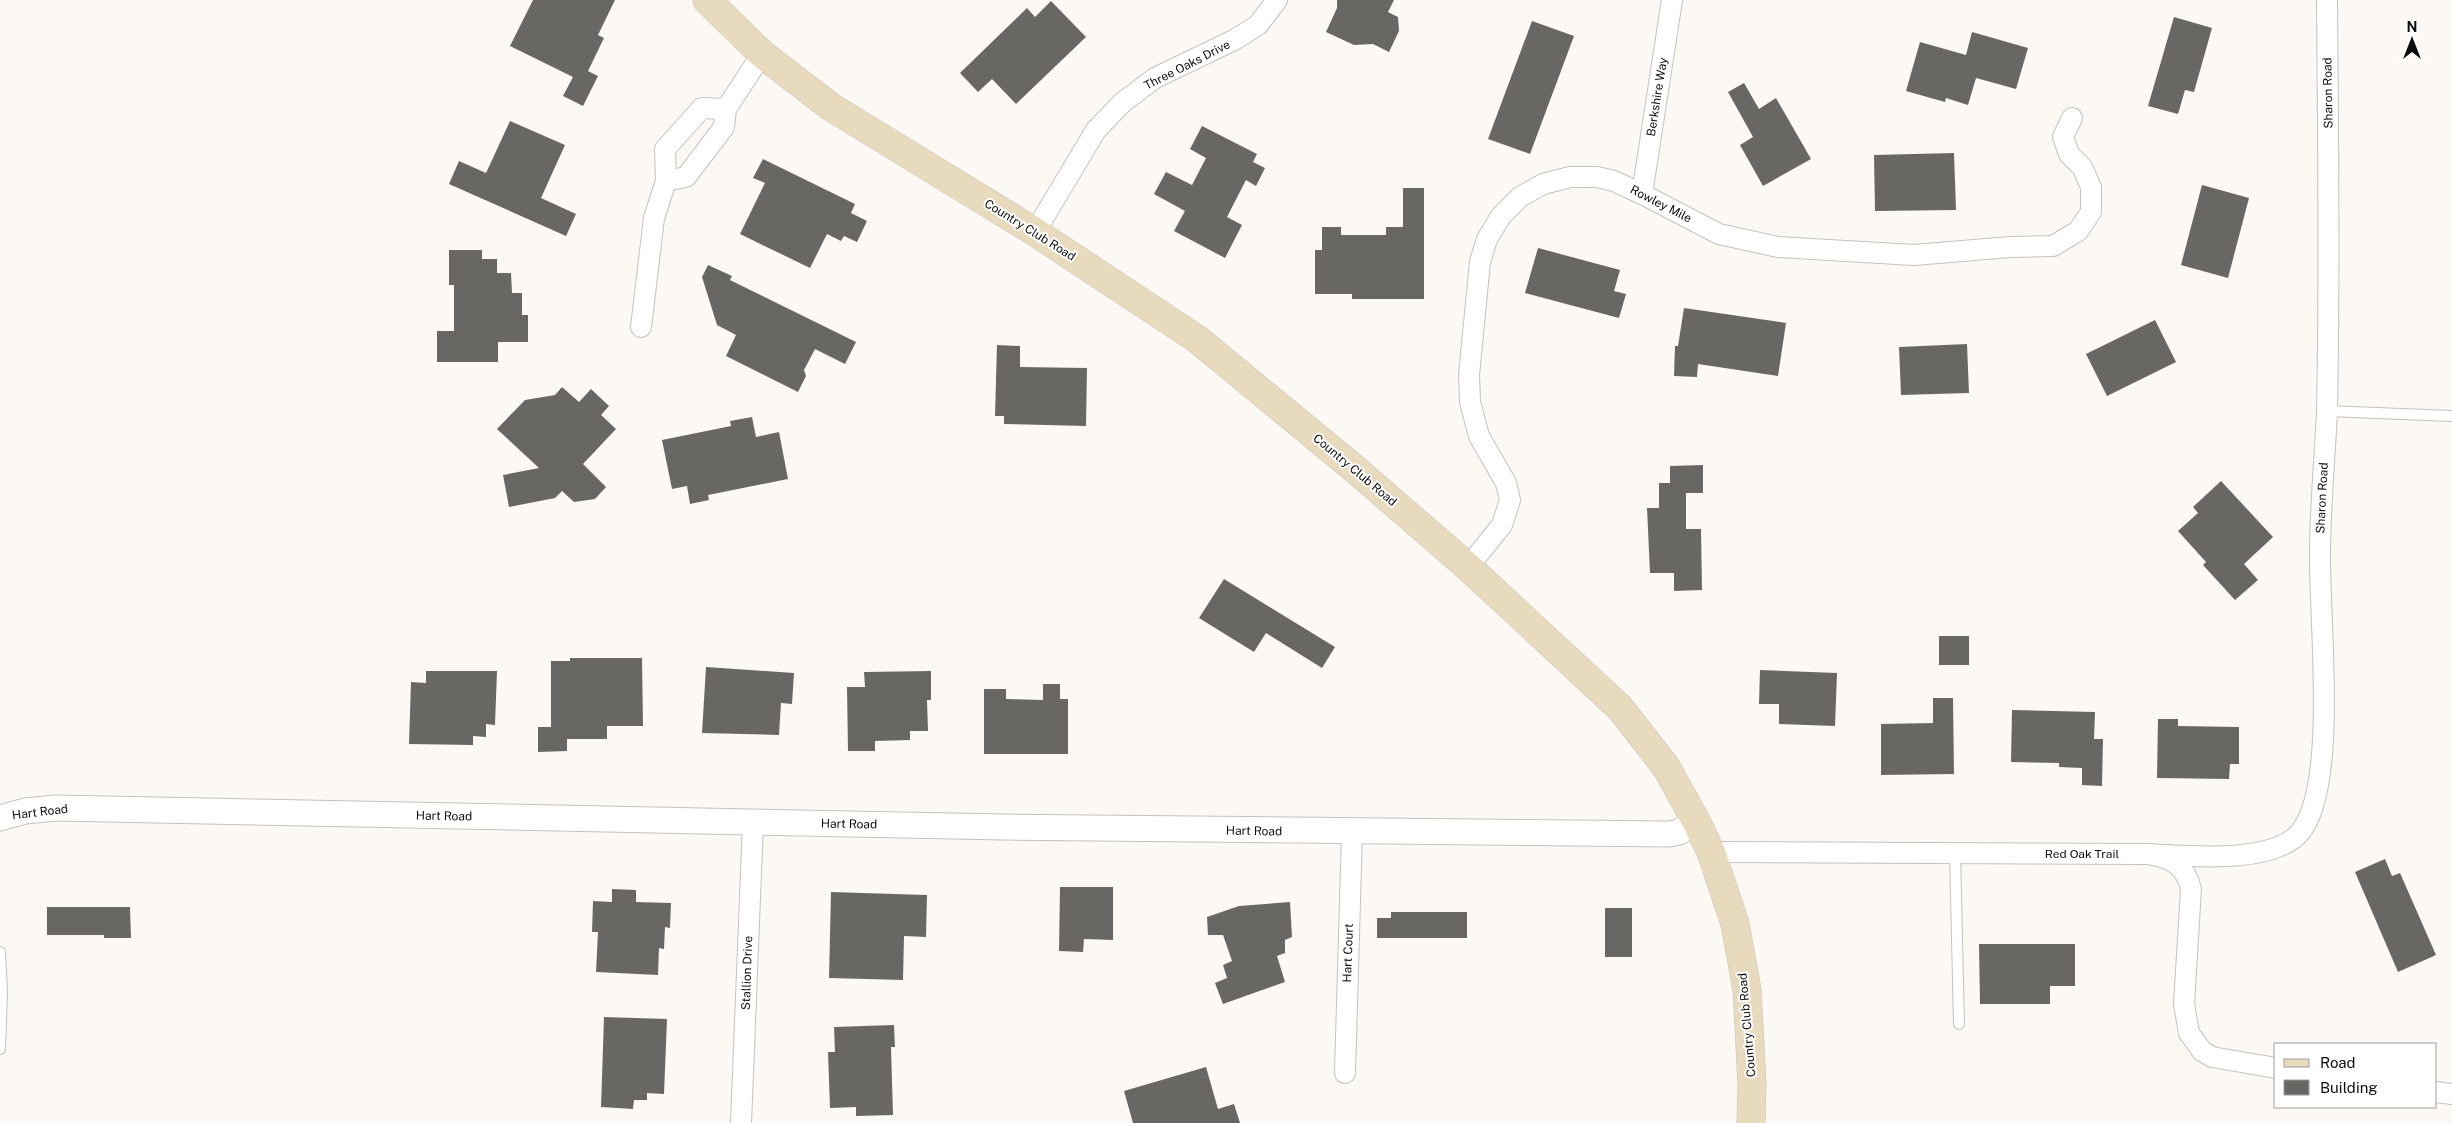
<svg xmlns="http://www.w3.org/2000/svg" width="2452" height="1123" font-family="'Public Sans',sans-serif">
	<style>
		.building { fill: #696764 }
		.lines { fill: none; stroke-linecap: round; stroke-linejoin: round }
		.service-casing { stroke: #c4c2be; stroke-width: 12 }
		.minor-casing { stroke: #c4c2be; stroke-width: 22 }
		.tertiary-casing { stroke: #c4c2be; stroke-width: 27 }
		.secondary-casing { stroke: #c4c2be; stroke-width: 29 }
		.service { stroke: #fff; stroke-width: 10 }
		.minor { stroke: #fff; stroke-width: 20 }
		.tertiary { stroke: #fff; stroke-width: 25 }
		.secondary { stroke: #e8dabd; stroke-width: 28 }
		.labels { text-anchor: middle; stroke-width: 4; stroke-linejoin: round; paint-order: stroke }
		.street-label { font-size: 12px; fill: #0e0d0c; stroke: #fff }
	</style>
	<rect width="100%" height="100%" fill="#fcf9f5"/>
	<g class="building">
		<polygon points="533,0 615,0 598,35 604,38 588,71 598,76 583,106 563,96 573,77 510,46"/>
		<polygon points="1337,0 1394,0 1388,12 1398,17 1399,31 1389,52 1373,44 1354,45 1326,32 1337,8"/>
		<polygon points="1051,1 1086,37 1016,104 992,79 978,92 960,73 1027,8 1035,17"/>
		<polygon points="2174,17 2212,28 2194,92 2185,90 2178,114 2148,106"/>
		<polygon points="1532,21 1574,36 1530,154 1488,139"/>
		<polygon points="1972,32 2028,48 2016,89 1976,78 1968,105 1946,98 1945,102 1906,91 1920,42 1966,55"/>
		<polygon points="1744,83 1759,109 1776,98 1811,159 1763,186 1740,145 1753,137 1728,92"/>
		<polygon points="510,121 565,145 541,198 576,214 566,236 449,184 459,161 486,173"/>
		<polygon points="1202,126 1257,154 1253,162 1265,168 1256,186 1246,180 1227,217 1242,225 1225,258 1174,231 1185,211 1154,194 1166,172 1192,185 1206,158 1190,149"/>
		<polygon points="1954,153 1956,210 1875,211 1874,155"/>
		<polygon points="763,159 855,204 851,213 867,221 857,242 844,236 841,241 827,234 810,268 740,234 765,183 753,178"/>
		<polygon points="2202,185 2249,198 2228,278 2181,265"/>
		<polygon points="1403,188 1424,188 1424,299 1352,299 1352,294 1315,294 1315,250 1322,250 1322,227 1341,227 1341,235 1386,235 1386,227 1403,227"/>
		<polygon points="1538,248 1620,270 1614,291 1626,294 1619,318 1525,293"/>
		<polygon points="449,250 482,250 482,259 497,259 497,273 511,273 512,293 522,293 522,315 528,315 528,342 498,342 498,362 437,362 437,331 454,331 454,285 449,285"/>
		<polygon points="708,265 732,276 730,280 856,342 845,364 815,349 804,370 806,376 798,392 726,356 736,335 717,325 702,277"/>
		<polygon points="1684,308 1786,323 1778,376 1698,364 1697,377 1674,376 1675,346 1678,346"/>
		<polygon points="2155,320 2176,362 2107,396 2086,354"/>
		<polygon points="1967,344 1969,393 1901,395 1899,347"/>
		<polygon points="997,345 1020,346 1020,367 1087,368 1086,426 1004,424 1004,416 995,416"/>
		<polygon points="562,387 579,402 591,389 609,406 601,415 616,429 583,464 606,487 595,499 574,502 562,491 555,498 509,507 503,475 539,468 497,429 525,400 555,395"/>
		<polygon points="752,417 756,437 779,432 788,479 708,495 709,500 690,504 687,486 672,489 662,440 731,426 730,421"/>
		<polygon points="1703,465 1703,493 1686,493 1686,529 1701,529 1702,590 1674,591 1674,573 1650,573 1647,508 1659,508 1659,483 1670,483 1670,466"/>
		<polygon points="2221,481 2273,537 2244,564 2258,580 2235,600 2203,565 2206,562 2178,531 2198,513 2193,507"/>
		<polygon points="1224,579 1335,647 1322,668 1266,633 1254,652 1199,618"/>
		<rect x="1939" y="636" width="30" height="29"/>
		<polygon points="570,658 642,658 643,726 607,726 607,739 567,739 567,751 538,752 538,727 551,727 551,661 570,661"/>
		<polygon points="706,667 794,673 792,704 781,703 779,735 702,733"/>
		<polygon points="1760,670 1837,673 1835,726 1779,724 1779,704 1759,704"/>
		<polygon points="426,671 497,671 495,725 486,724 486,737 473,736 473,745 409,744 411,682 426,683"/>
		<polygon points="931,671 931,700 927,700 928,731 910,731 910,740 875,741 875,751 848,751 847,687 865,687 864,672"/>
		<polygon points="1043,684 1060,684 1060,699 1068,699 1068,754 984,754 984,689 1006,689 1006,699 1043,700"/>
		<polygon points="1933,698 1953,698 1954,774 1881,775 1881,724 1933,723"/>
		<polygon points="2012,710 2095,712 2094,739 2103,739 2102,786 2082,785 2082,768 2059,767 2059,763 2011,762"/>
		<polygon points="2158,719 2178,719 2178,726 2239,727 2239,764 2230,764 2229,779 2157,778"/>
		<polygon points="2385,859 2392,876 2400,873 2436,955 2398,972 2355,872"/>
		<polygon points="1060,887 1113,887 1113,940 1084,939 1083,952 1059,951"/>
		<polygon points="612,889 636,890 636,902 671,903 670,928 665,927 664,949 659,948 658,975 596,972 598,932 592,932 593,901 612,902"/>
		<polygon points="831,892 927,895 926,937 904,936 903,980 829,978"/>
		<polygon points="1290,902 1292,937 1285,940 1285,953 1277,956 1285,982 1223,1004 1215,983 1227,978 1223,965 1232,961 1223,935 1208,935 1207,917 1239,906"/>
		<polygon points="47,907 130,907 131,938 104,938 104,935 47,935"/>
		<rect x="1605" y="908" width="27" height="49"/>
		<polygon points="1391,912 1467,912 1467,938 1377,938 1377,918 1391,918"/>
		<polygon points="1979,944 2075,944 2075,986 2050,986 2050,1004 1980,1004"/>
		<polygon points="604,1017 667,1019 664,1094 647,1093 647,1100 634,1100 633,1109 601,1107"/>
		<polygon points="894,1025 895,1047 891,1047 893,1115 856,1116 856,1107 830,1108 828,1052 835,1052 834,1027"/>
		<polygon points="1206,1067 1218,1109 1234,1104 1240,1123 1133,1123 1124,1091"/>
	</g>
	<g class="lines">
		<defs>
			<g id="service">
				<polyline points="2327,411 2452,416"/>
				<polyline points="1955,852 1959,1024"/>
				<polyline points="0,952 2,993 0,1049"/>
			</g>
			<g id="minor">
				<polyline points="666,181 686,177 724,127 726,109 762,54"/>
				<polyline points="1642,194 1672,0"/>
				<polyline points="1035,232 1096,130 1122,103 1155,78 1234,40 1258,25 1277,0"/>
				<polyline points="641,327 654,218 666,181 665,149 702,108 726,109"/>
				<polyline points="1468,567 1502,525 1510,500 1506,483 1479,436 1470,402 1469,375 1480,262 1487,239 1501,216 1520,197 1543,184 1570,177 1597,177 1614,181 1642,194 1719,234 1778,247 1914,255 2010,247 2053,246 2078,231 2091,212 2091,187 2082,167 2069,154 2063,137 2072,118"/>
				<path d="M 1711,852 L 2148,854 C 2171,857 2186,866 2191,889 L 2184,1004 L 2189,1033 L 2202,1051 L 2212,1057 L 2276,1068"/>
				<path d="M 2148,854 C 2188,856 2275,865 2301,831 C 2338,784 2319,618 2320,555 C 2320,507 2325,458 2327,410 C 2330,273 2328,137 2327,0"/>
				<polyline points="1345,1073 1352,832"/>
				<polyline points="2436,1092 2452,1094"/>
				<polyline points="741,1123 753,822"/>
			</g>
			<polyline id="tertiary" points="0,818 25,811 56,808 1004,827 1669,834 1679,832 1696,821"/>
			<polyline id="secondary" points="707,0 762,54 831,107 1035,232 1197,339 1356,470 1468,567 1620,708 1666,767 1696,821 1711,852 1735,924 1747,990 1752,1084 1751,1123"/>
		</defs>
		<use href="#service" class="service-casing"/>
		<use href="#minor" class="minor-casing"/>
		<use href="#tertiary" class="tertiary-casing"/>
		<use href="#secondary" class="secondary-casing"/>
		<use href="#service" class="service"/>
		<use href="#minor" class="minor"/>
		<use href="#tertiary" class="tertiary"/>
		<use href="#secondary" class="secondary"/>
	</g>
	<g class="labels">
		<g class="street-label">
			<text transform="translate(1187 65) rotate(-27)" y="4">Three Oaks Drive</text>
			<text transform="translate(2328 93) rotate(-91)" y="4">Sharon Road</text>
			<text transform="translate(1657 97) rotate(-81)" y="4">Berkshire Way</text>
			<text transform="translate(1661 204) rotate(27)" y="4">Rowley Mile</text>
			<text transform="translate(1030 230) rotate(32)" y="4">Country Club Road</text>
			<text transform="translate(1355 470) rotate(40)" y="4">Country Club Road</text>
			<text transform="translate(2322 498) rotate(-87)" y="4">Sharon Road</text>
			<text transform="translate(40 812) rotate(-7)" y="4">Hart Road</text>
			<text transform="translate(444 816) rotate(1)" y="4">Hart Road</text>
			<text transform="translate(849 824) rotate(1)" y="4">Hart Road</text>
			<text transform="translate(1254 831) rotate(1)" y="4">Hart Road</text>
			<text x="2082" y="858">Red Oak Trail</text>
			<text transform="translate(1348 953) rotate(-88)" y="4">Hart Court</text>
			<text transform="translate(747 973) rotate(-88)" y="4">Stallion Drive</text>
			<text transform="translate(1747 1025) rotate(-95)" y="4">Country Club Road</text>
		</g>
	</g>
	<rect x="2274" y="1043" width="162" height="65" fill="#ffffff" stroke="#9f9e9e"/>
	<rect x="2284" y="1059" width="25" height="8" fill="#e8dabd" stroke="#9f9e9e"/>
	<text x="2320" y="1068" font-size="15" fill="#0e0d0c">Road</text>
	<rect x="2284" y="1080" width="25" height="15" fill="#696764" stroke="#9f9e9e"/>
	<text x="2320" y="1093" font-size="15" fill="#0e0d0c">Building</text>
	<g transform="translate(2412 40)" stroke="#ffffff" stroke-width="4" paint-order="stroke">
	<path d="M0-4L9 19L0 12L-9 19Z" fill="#0e0d0c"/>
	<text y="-8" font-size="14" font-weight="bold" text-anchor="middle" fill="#0e0d0c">N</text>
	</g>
</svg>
